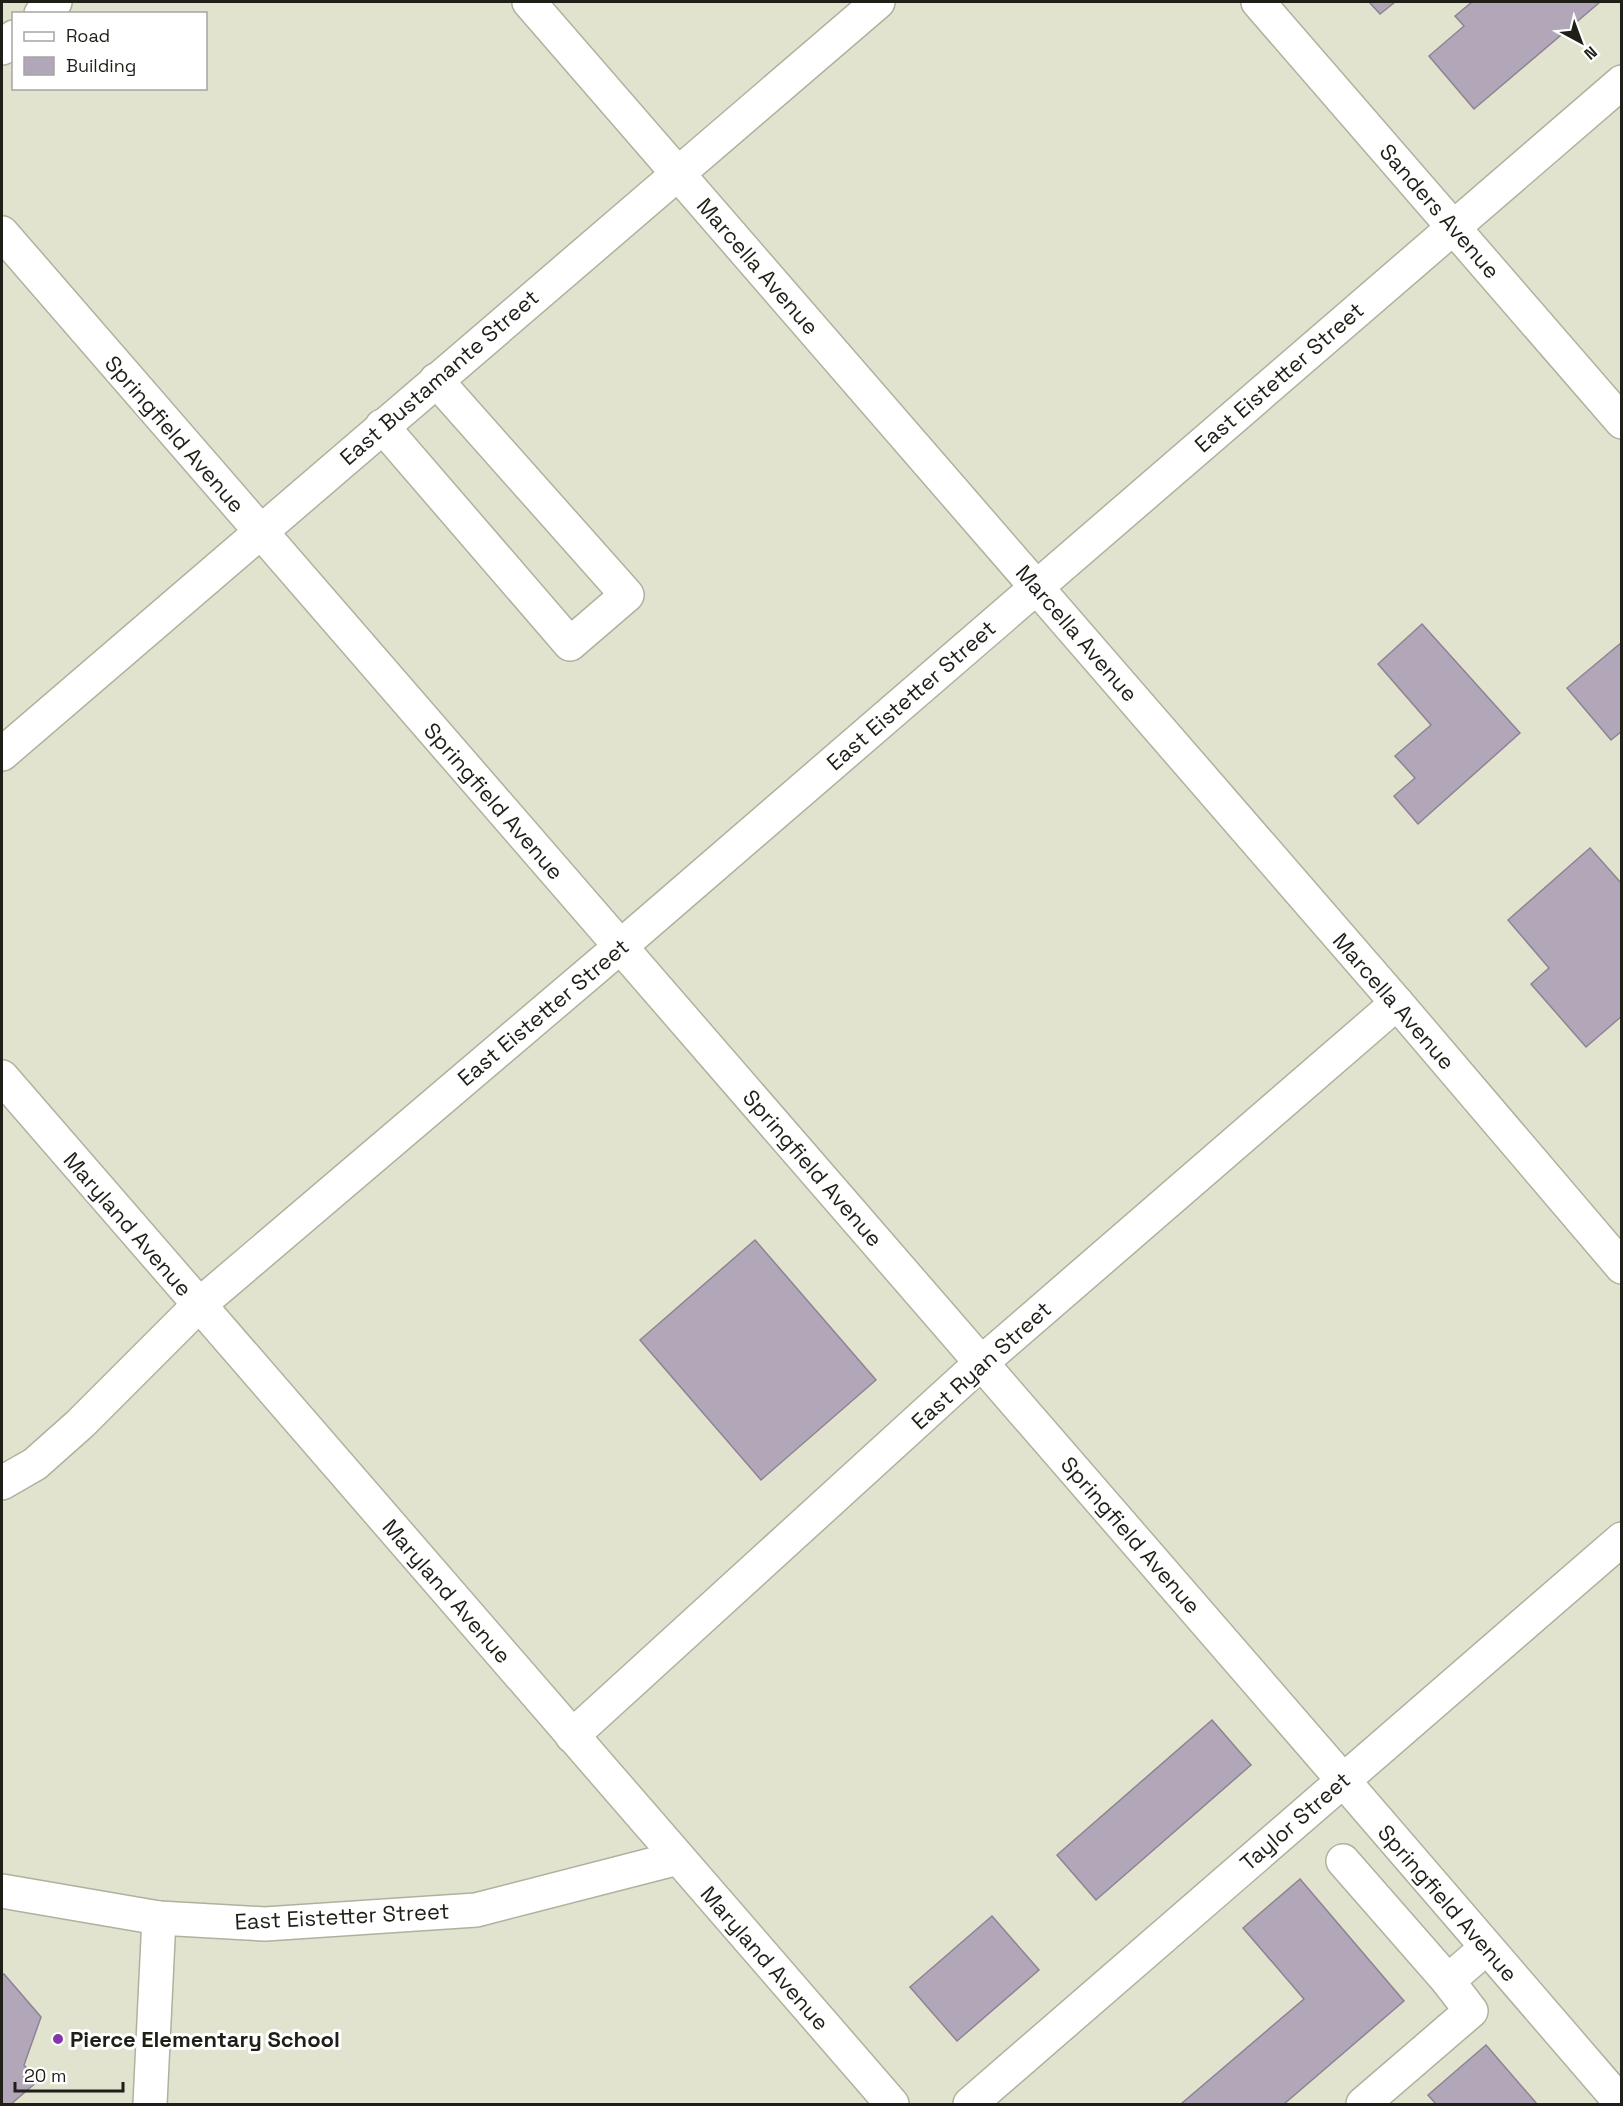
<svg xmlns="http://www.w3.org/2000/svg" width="1623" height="2106" font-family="'Space Grotesk',sans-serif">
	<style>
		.building { fill: #b2a7b8; stroke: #8e8394; stroke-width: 1.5 }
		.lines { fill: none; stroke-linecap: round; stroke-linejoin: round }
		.minor-casing { stroke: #b0b19d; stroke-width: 36 }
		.major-casing { stroke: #b0b19d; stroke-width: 36 }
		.minor { stroke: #fff; stroke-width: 33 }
		.major { stroke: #fff; stroke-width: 33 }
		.poi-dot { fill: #8437a8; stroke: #fff; stroke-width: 2 }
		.labels { text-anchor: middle; stroke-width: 6; stroke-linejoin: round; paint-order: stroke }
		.street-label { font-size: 22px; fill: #1f1f18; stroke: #fff }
		.poi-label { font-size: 22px; font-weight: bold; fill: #1f1f18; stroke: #fff; text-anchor: start }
	</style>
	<rect width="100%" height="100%" fill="#e1e3ce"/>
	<g class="building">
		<polygon points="1369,2 1395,2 1380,14"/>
		<polygon points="1472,2 1600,2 1474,109 1429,56 1464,26 1455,16"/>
		<polygon points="1422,624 1520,733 1418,824 1394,796 1415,778 1395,756 1431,725 1378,664"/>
		<polygon points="1622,642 1622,731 1611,740 1567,688"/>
		<polygon points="1590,848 1622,884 1622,1016 1586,1047 1531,984 1549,968 1508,920"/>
		<polygon points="755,1240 876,1380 761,1480 640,1340"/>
		<polygon points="1212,1720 1251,1765 1096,1900 1057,1855"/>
		<polygon points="1300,1879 1404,2001 1284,2104 1181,2104 1304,1999 1243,1928"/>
		<polygon points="992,1916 1039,1970 957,2041 910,1987"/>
		<polygon points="4,1974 41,2017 24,2065 38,2081 11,2104 2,2104 2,1975"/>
		<polygon points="1486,2045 1537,2104 1436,2104 1428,2095"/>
	</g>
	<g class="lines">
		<defs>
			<g id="minor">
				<polyline points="529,2 1397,1003 1622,1267"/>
				<polyline points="1258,2 1622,422"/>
				<polyline points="41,14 55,2"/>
				<polyline points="2,48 14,37"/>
				<polyline points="382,426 570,644 627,595 436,380"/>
				<polyline points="2,754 878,2"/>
				<polyline points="2,1077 892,2104"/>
				<polyline points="2,1483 35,1464 80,1424 199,1305 621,946 1622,82"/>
				<polyline points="572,1736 981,1363 1397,1003"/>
				<polyline points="1343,1861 1448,1981"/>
				<polyline points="2,1891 159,1918 265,1924 476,1910 678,1858"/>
				<polyline points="150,2104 159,1918"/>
				<polyline points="970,2104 1622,1539"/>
				<polyline points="1363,2104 1471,2011 1448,1981 1486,1948"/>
			</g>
			<polyline id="major" points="2,233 1342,1779 1622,2104"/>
		</defs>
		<use href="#minor" class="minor-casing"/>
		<use href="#major" class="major-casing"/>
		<use href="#minor" class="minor"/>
		<use href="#major" class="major"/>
	</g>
	<circle class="poi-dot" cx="58" cy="2039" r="6"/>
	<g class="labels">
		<g class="street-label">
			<text transform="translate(1440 211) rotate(49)" y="8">Sanders Avenue</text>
			<text transform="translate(758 266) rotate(49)" y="8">Marcella Avenue</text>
			<text transform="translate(439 377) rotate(-41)" y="8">East Bustamante Street</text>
			<text transform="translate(1279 377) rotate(-41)" y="8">East Eistetter Street</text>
			<text transform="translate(175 434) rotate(49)" y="8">Springfield Avenue</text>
			<text transform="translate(1077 633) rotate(49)" y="8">Marcella Avenue</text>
			<text transform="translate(911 695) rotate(-41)" y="8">East Eistetter Street</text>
			<text transform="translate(494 801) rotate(49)" y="8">Springfield Avenue</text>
			<text transform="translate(1394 1001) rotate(49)" y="8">Marcella Avenue</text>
			<text transform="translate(543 1012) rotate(-40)" y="8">East Eistetter Street</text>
			<text transform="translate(813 1168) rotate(49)" y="8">Springfield Avenue</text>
			<text transform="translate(128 1224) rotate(49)" y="8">Maryland Avenue</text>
			<text transform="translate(981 1365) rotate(-42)" y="8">East Ryan Street</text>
			<text transform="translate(1131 1535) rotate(49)" y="8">Springfield Avenue</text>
			<text transform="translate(447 1591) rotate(49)" y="8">Maryland Avenue</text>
			<text transform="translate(1295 1821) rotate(-41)" y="8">Taylor Street</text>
			<text transform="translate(1448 1903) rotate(49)" y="8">Springfield Avenue</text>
			<text transform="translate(342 1916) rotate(-3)" y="8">East Eistetter Street</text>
			<text transform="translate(765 1958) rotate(49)" y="8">Maryland Avenue</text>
		</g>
		<g class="poi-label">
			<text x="70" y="2047">Pierce Elementary School</text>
		</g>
	</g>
	<rect width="1623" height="2106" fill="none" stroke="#1f1f18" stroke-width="6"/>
	<rect x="12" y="12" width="195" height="78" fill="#ffffff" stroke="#a5a5a3" stroke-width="1.5"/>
	<rect x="24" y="32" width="30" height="9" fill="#ffffff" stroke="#a5a5a3" stroke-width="1.5"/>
	<text x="66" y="42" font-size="18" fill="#1f1f18">Road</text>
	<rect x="24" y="57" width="30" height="18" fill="#b2a7b8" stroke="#a5a5a3" stroke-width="1.5"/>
	<text x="66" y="72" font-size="18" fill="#1f1f18">Building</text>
	<g transform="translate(1581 42) rotate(139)" stroke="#ffffff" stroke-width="4.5" paint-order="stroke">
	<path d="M0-4.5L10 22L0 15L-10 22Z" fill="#1f1f18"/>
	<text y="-9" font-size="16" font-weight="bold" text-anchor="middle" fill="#1f1f18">N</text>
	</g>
	<path d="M15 2082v9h108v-9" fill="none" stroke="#1f1f18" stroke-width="3"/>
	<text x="24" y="2082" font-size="18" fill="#1f1f18" stroke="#ffffff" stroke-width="4.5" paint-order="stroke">20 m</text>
</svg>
